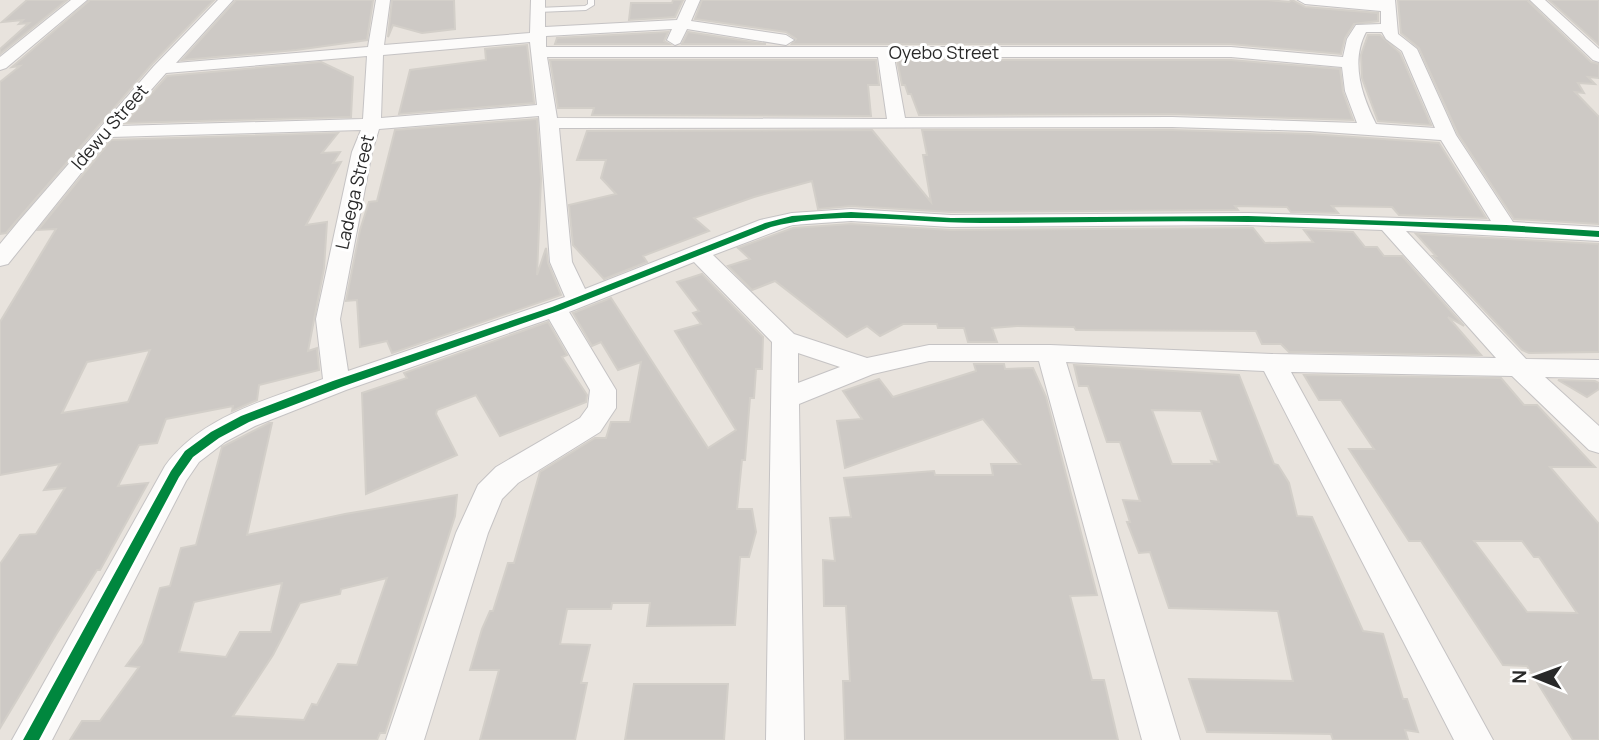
<svg xmlns="http://www.w3.org/2000/svg" width="1599" height="740" font-family="Manrope,sans-serif">
	<style>
		.building { fill: #cdc9c5; stroke: #d3cfc9; stroke-width: 2; fill-rule: evenodd }
		.lines { fill: none; stroke-linecap: round; stroke-linejoin: round }
		.service-casing { stroke: #c5c3c4; stroke-width: 2 }
		.minor-casing { stroke: #c5c3c4; stroke-width: 2 }
		.service { fill: #fcfbfa; fill-rule: evenodd }
		.minor { fill: #fcfbfa; fill-rule: evenodd }
		.cycleway-casing { stroke: #fff; stroke-width: 5 }
		.cycleway { fill: #00873e; fill-rule: evenodd }
		.labels { text-anchor: middle; stroke-width: 6; stroke-linejoin: round; paint-order: stroke }
		.far-street-label { font-size: 18px; fill: #292929; stroke: #fff }
	</style>
	<rect width="100%" height="100%" fill="#e8e3dd"/>
	<g class="building">
		<polygon points="27,0 67,0 0,54 0,49 29,23 19,24 23,20 2,22"/>
		<polygon points="90,0 214,0 152,64 6,233 0,234 0,82 20,66 12,67"/>
		<polygon points="236,0 373,0 367,40 296,50 182,60"/>
		<polygon points="392,0 454,0 455,29 422,33 393,25 388,37"/>
		<polygon points="673,0 683,0 675,17 629,20 631,3 672,3"/>
		<polygon points="702,0 1268,0 1289,2 1292,0 1305,7 1378,13 1378,21 1354,24 1345,38 1341,54 1231,44 792,44 796,39 786,32 695,19"/>
		<polygon points="1398,0 1527,0 1591,62 1599,64 1599,78 1588,77 1595,84 1578,83 1584,93 1575,92 1599,117 1599,224 1514,219 1458,134 1419,48 1401,33"/>
		<polygon points="1549,0 1599,0 1599,45"/>
		<polygon points="668,32 664,41 669,44 555,44 557,38"/>
		<polygon points="688,32 766,44 682,44"/>
		<polygon points="1368,35 1380,35 1400,53 1431,125 1378,121 1362,78 1361,55"/>
		<polygon points="527,45 534,103 399,114 410,70 486,60 485,49"/>
		<polygon points="550,60 876,60 879,85 868,85 871,116 592,115 594,108 558,108"/>
		<polygon points="897,60 1231,60 1340,69 1343,92 1353,120 1172,114 919,115 911,94 908,94 905,85 902,85"/>
		<polygon points="321,62 353,77 351,117 125,123 167,76"/>
		<polygon points="537,119 541,179 537,275 546,248 548,263 561,295 392,353 387,341 360,347 357,300 346,301 360,230 369,202 377,201 395,130"/>
		<polygon points="872,130 931,202 923,155 927,155 922,130 1172,130 1310,134 1439,143 1486,218 1399,215 1392,207 1332,206 1338,213 1291,212 1287,207 1235,206 1238,210 951,212 851,206 818,209 812,181 754,197 694,218 709,231 643,256 647,262 604,279 573,245 569,205 616,194 601,178 606,160 577,160 587,131"/>
		<path d="M 338,133 L 322,153 L 340,152 L 333,163 L 341,162 L 306,225 L 327,222 L 324,268 L 308,351 L 317,348 L 319,370 L 259,385 L 257,400 L 232,411 L 233,406 L 166,419 L 157,443 L 139,445 L 118,486 L 148,483 L 100,570 L 97,570 L 57,633 L 0,728 L 0,564 L 20,535 L 36,534 L 65,488 L 44,490 L 60,464 L 0,475 L 0,322 L 56,229 L 38,230 L 111,140 ZM 150,350 L 128,402 L 62,413 L 87,362 Z"/>
		<polygon points="851,224 951,230 1253,228 1265,243 1313,242 1304,230 1353,232 1365,247 1377,247 1384,256 1402,256 1464,326 1448,317 1481,355 1289,352 1281,344 1262,344 1256,331 1076,330 1074,327 1017,326 992,328 997,342 968,342 964,328 938,328 937,324 903,324 880,336 867,326 847,337 775,281 752,290 728,266 750,259 738,248 793,228"/>
		<polygon points="1416,234 1599,244 1599,352 1529,353 1522,350 1433,256 1436,256"/>
		<polygon points="702,274 763,337 762,369 756,369 754,398 750,398 745,460 742,460 737,509 752,509 756,532 749,557 740,557 735,625 647,626 650,603 612,603 611,609 567,609 560,644 590,645 581,683 587,683 575,740 480,740 499,670 470,670 482,629 490,611 493,611 508,563 514,563 540,472 595,438 606,438 611,422 630,422 641,362 618,370 601,342 592,346 573,313 611,298 708,448 736,430 675,331 701,324 693,313 699,311 677,282"/>
		<polygon points="548,322 567,355 562,357 587,395 586,402 500,436 476,395 437,410 436,414 457,455 366,494 362,393 407,378 404,373"/>
		<polygon points="974,364 1004,364 1005,369 1033,368 1046,397 1097,595 1070,596 1092,680 1104,680 1118,740 845,740 843,681 850,681 846,606 824,606 823,560 835,561 830,518 851,517 844,478 934,471 935,475 993,475 991,464 1020,464 983,419 845,468 837,421 862,419 843,391 879,379 893,397 976,371"/>
		<path d="M 1074,365 L 1239,375 L 1274,464 L 1278,465 L 1289,483 L 1297,516 L 1312,517 L 1363,631 L 1383,634 L 1403,699 L 1407,699 L 1418,732 L 1405,730 L 1408,740 L 1333,740 L 1331,734 L 1207,732 L 1189,679 L 1293,681 L 1278,611 L 1169,608 L 1150,552 L 1139,553 L 1127,522 L 1130,522 L 1123,500 L 1140,501 L 1120,442 L 1107,442 L 1088,386 L 1079,386 ZM 1152,410 L 1201,411 L 1219,462 L 1211,461 L 1212,464 L 1172,464 Z"/>
		<path d="M 1304,375 L 1501,378 L 1524,405 L 1537,405 L 1595,467 L 1550,467 L 1599,524 L 1599,740 L 1573,740 L 1527,666 L 1503,665 L 1421,541 L 1409,541 L 1349,449 L 1374,449 L 1341,400 L 1319,400 ZM 1474,541 L 1522,541 L 1534,557 L 1539,557 L 1577,613 L 1527,612 Z"/>
		<polygon points="1558,380 1595,381 1599,383 1599,389 1587,397"/>
		<path d="M 269,423 L 272,423 L 247,535 L 345,514 L 457,495 L 455,516 L 385,733 L 380,733 L 377,740 L 70,740 L 82,721 L 100,721 L 139,667 L 126,666 L 143,643 L 160,588 L 170,586 L 181,548 L 196,545 L 222,447 ZM 387,578 L 357,665 L 338,664 L 317,705 L 312,704 L 304,720 L 233,716 L 273,655 L 300,603 L 340,594 L 341,589 ZM 282,583 L 271,632 L 240,632 L 226,657 L 179,652 L 194,602 Z"/>
		<polygon points="634,684 728,684 724,740 625,740"/>
	</g>
	<g class="lines">
		<defs>
			<polygon id="service" points="588,0 594,0 594,5 586,10 538,12 535,10 538,8 585,6 588,4"/>
			<g id="minor">
				<polygon points="71,0 87,0 6,68 0,70 0,57"/>
				<path d="M 218,0 L 233,0 L 176,63 L 368,47 L 376,0 L 390,0 L 384,45 L 530,33 L 531,0 L 545,0 L 545,27 L 677,20 L 686,0 L 700,0 L 691,21 L 786,35 L 794,40 L 786,45 L 687,29 L 680,43 L 675,45 L 667,40 L 672,29 L 546,36 L 546,47 L 1231,47 L 1343,57 L 1347,39 L 1356,25 L 1381,24 L 1381,11 L 1305,4 L 1298,0 L 1395,0 L 1398,34 L 1417,49 L 1456,135 L 1513,222 L 1599,227 L 1599,241 L 1406,231 L 1526,359 L 1599,360 L 1599,378 L 1545,377 L 1599,426 L 1599,453 L 1589,450 L 1512,376 L 1291,372 L 1493,740 L 1454,740 L 1264,371 L 1066,362 L 1180,740 L 1142,740 L 1039,361 L 929,361 L 873,374 L 799,404 L 804,740 L 766,740 L 772,342 L 694,262 L 569,312 L 616,390 L 616,408 L 600,432 L 518,483 L 502,499 L 488,533 L 424,740 L 386,740 L 456,533 L 478,485 L 496,467 L 580,418 L 588,407 L 590,390 L 549,319 L 346,390 L 255,426 L 225,442 L 199,462 L 186,481 L 52,740 L 12,740 L 165,466 C 201,416 267,400 323,379 L 316,319 L 352,152 L 361,130 L 110,137 L 8,264 L 0,266 L 0,244 L 19,221 L 154,66 ZM 1366,32 L 1382,32 L 1386,39 L 1402,51 L 1435,128 L 1376,124 C 1362,96 1350,62 1366,32 ZM 530,42 L 537,105 L 381,118 L 383,55 ZM 367,56 L 363,119 L 119,126 L 166,73 ZM 547,57 L 878,57 L 887,119 L 557,118 ZM 894,57 L 1231,57 L 1342,67 L 1345,91 L 1357,123 L 1172,117 L 905,118 ZM 539,116 L 550,262 L 565,297 L 348,371 L 340,319 L 372,152 L 379,129 ZM 1172,127 L 1310,131 L 1441,140 L 1491,221 L 1248,213 L 951,215 L 851,209 L 792,213 L 760,220 L 585,289 L 572,262 L 559,128 ZM 851,221 L 951,227 L 1248,225 L 1382,230 L 1496,358 L 1273,354 L 1050,345 L 929,345 L 867,358 L 794,334 L 713,255 L 792,225 ZM 798,353 L 840,367 L 798,383 Z"/>
				<polygon points="1530,0 1545,0 1599,49 1599,62 1593,60"/>
			</g>
		</defs>
		<use href="#service" class="service-casing"/>
		<use href="#minor" class="minor-casing"/>
		<use href="#service" class="service"/>
		<use href="#minor" class="minor"/>
		<defs>
			<path id="cycleway" d="M 851,212 L 951,218 L 1248,216 L 1506,225 L 1599,231 L 1599,237 C 1482,229 1365,223 1248,222 C 1162,220 1075,223 988,223 C 916,224 842,209 771,227 L 558,311 L 341,387 L 249,422 L 219,438 L 193,457 L 179,477 L 39,740 L 23,740 L 171,471 L 185,451 L 211,432 L 241,416 L 333,381 L 552,307 L 765,223 L 792,216 Z"/>
		</defs>
		<use href="#cycleway" class="cycleway-casing"/>
		<use href="#cycleway" class="cycleway"/>
	</g>
	<g class="labels">
		<g class="far-street-label">
			<text x="944" y="59">Oyebo Street</text>
			<text transform="translate(110 127) rotate(-49)" y="6">Idewu Street</text>
			<text transform="translate(355 192) rotate(-77)" y="6">Ladega Street</text>
		</g>
	</g>
	<g transform="translate(1536 677) rotate(271)" stroke="#ffffff" stroke-width="5" paint-order="stroke">
	<path d="M0-5L12 26L0 18L-12 26Z" fill="#292929"/>
	<text y="-10" font-size="19" font-weight="bold" text-anchor="middle" fill="#292929">N</text>
	</g>
</svg>
